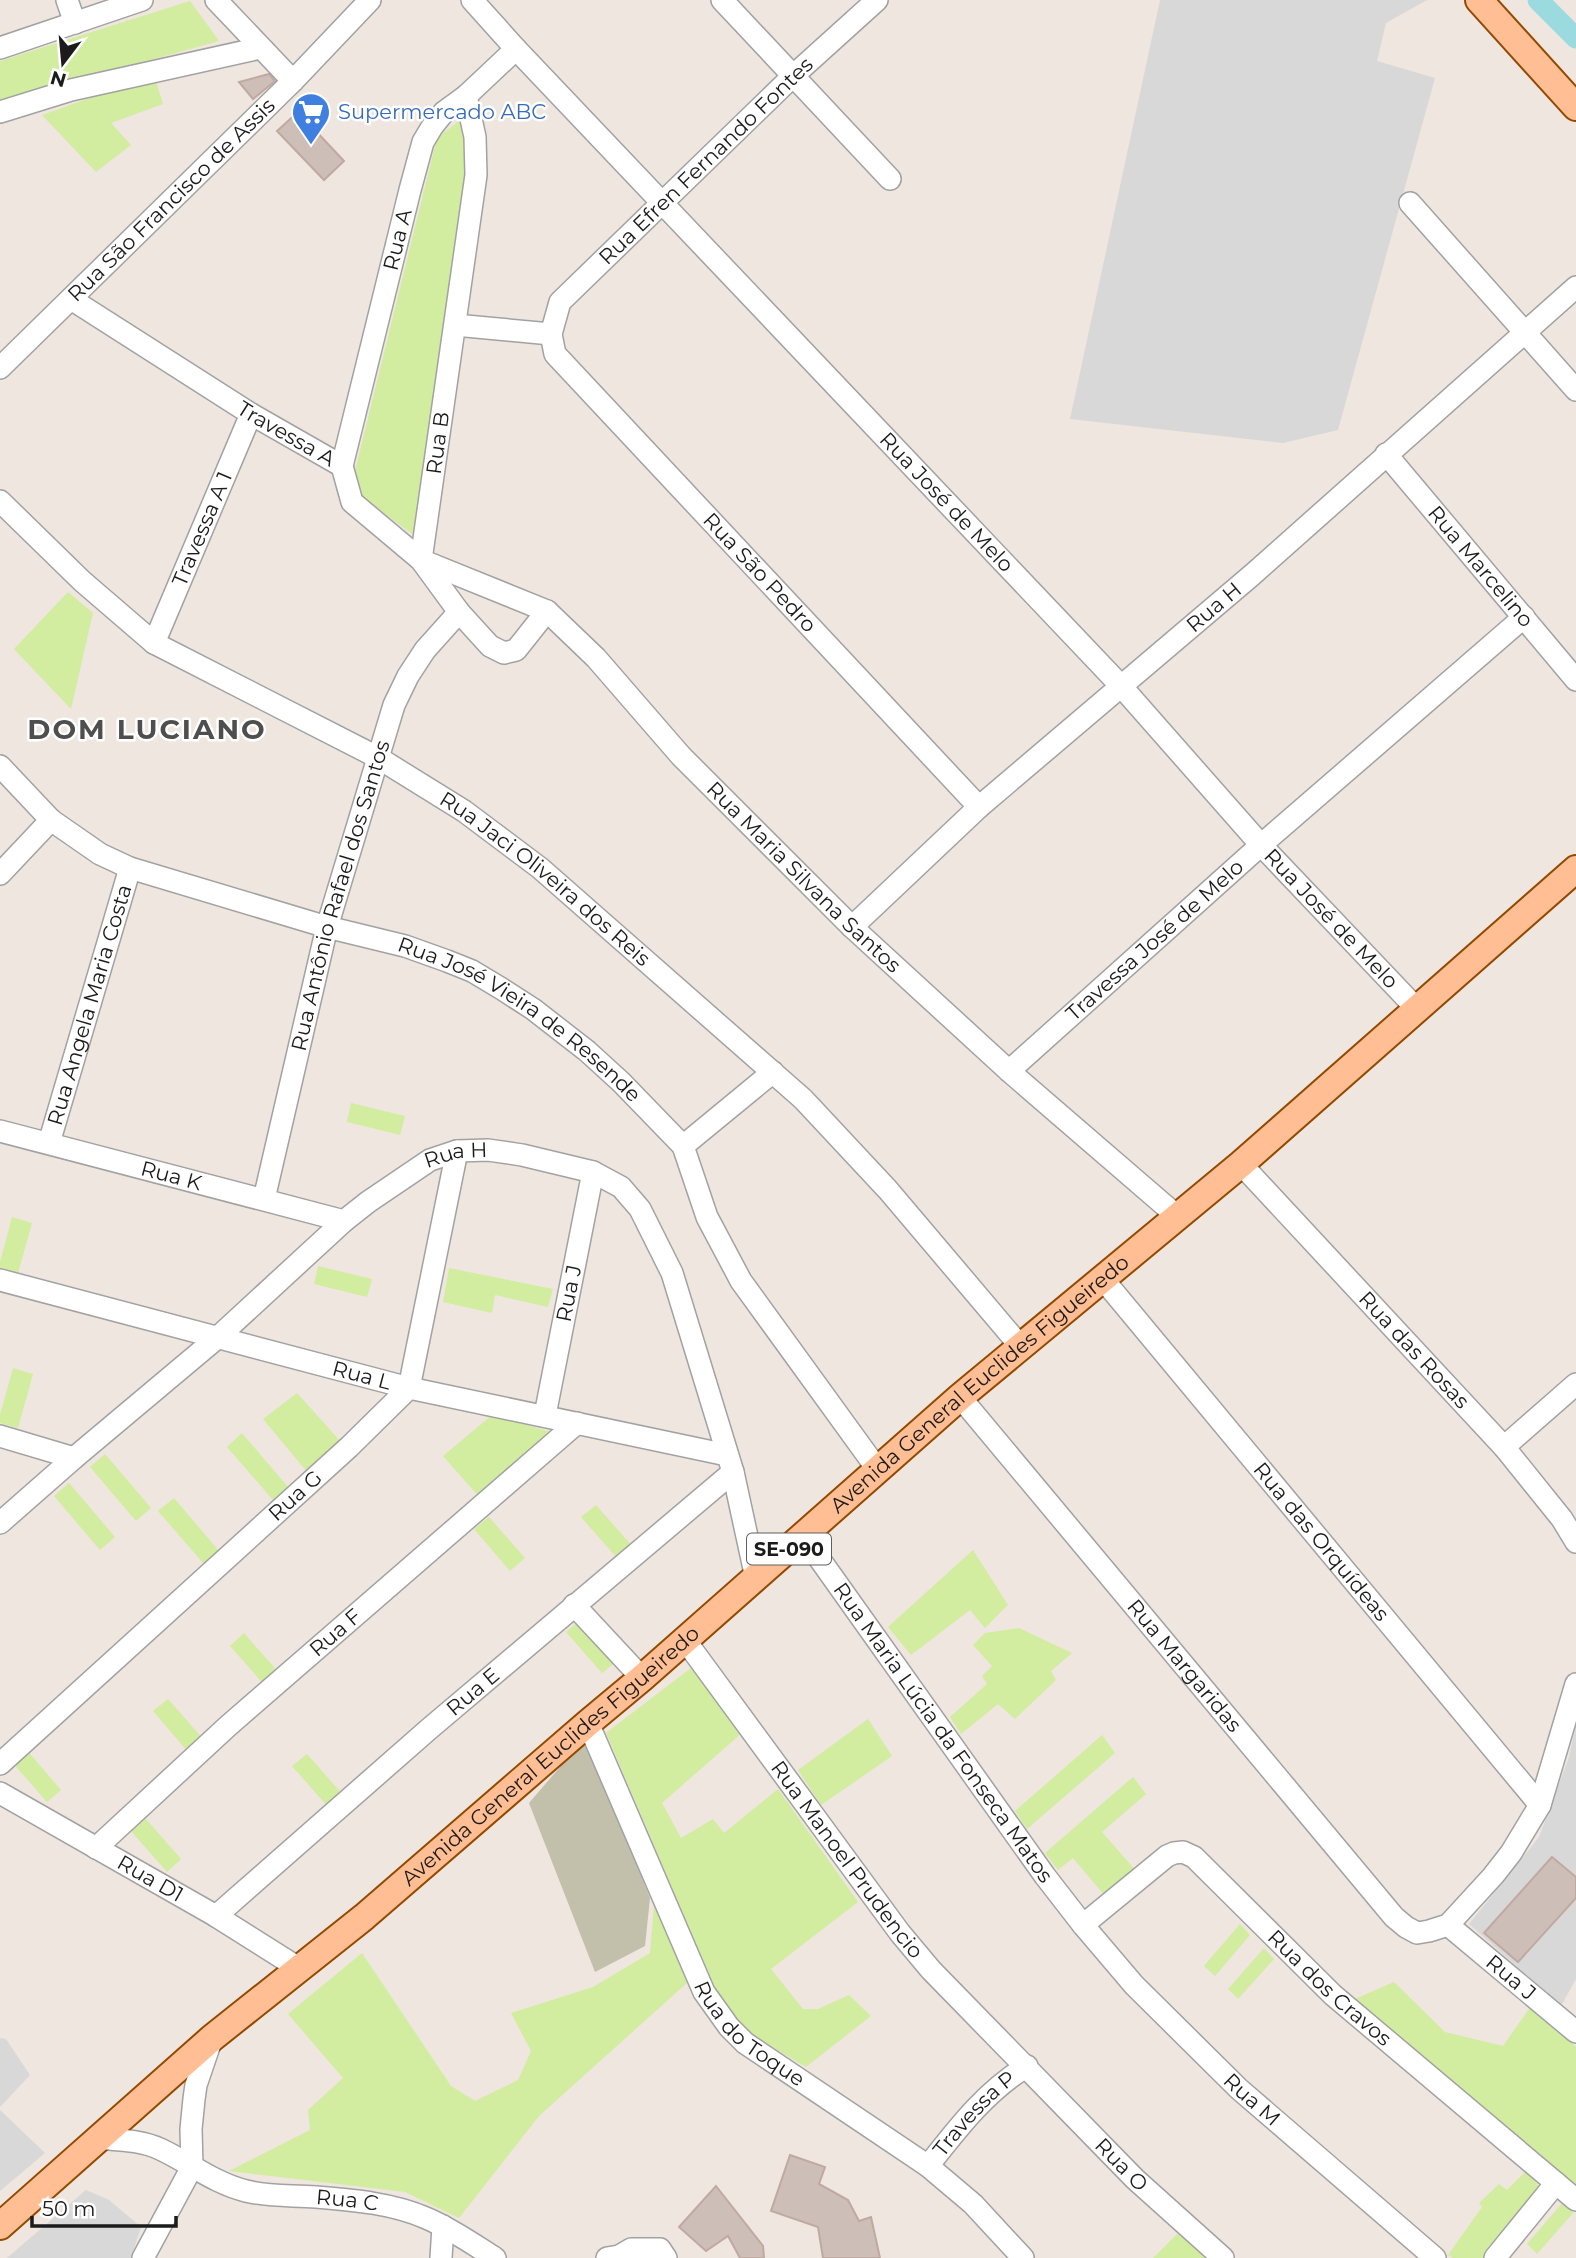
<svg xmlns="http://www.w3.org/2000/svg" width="1576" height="2258" font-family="Montserrat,sans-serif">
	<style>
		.residential { fill: #d9d8d8 }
		.construction { fill: #c2bfaa }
		.grass { fill: #d2ed9f }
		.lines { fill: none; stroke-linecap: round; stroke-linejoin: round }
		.canal { stroke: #9bdbe0; stroke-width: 21 }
		.building { fill: #cdbeb8; stroke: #c0a9a1; stroke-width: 2 }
		.minor-casing { stroke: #a2a2a2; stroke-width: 24 }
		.major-casing { stroke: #924a00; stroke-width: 30 }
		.minor { stroke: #fff; stroke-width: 21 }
		.major { stroke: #ffbe93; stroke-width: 26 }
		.labels { text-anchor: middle; stroke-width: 5; stroke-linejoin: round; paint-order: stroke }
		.shield { fill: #fff; stroke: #5f5f5f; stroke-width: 2 }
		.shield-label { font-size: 19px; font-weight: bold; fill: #1b1b1b }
		.shop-label { font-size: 21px; fill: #366cbe; stroke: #fff; text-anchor: start }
		.street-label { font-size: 21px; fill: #1b1b1b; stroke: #fff }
		.district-label { font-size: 28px; font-weight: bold; letter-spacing: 2px; fill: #4e4e4e; stroke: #fff }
	</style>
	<rect width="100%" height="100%" fill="#eee6df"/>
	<g class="residential">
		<polygon points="1160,0 1427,0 1386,23 1377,61 1435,78 1338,430 1283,443 1070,419"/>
		<polygon points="1576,1723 1576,1979 1561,2006 1469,1924 1539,1837 1569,1757"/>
		<polygon points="0,2038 6,2039 30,2075 0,2107"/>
		<polygon points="0,2110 45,2153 0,2191"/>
		<polygon points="86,2190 109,2200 141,2227 131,2258 7,2258"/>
	</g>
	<polygon class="construction" points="586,1737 650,1898 645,1946 595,1972 529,1803"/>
	<g class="grass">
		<polygon points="190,1 219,41 0,102 0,61"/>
		<polygon points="154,75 163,104 111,123 131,145 96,172 42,115"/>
		<polygon points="460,120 468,158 415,536 363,498 353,479 437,138"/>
		<polygon points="68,592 93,613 71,709 14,649"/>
		<polygon points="351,1103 405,1116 400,1135 347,1122"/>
		<polygon points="12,1217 32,1223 17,1277 0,1272 0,1262"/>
		<polygon points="318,1266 372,1279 367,1297 314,1284"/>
		<polygon points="449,1268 553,1289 548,1307 495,1295 492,1313 443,1302"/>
		<polygon points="13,1368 33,1374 18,1428 0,1423 0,1415"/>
		<polygon points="297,1393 341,1442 308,1473 263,1419"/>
		<polygon points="492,1415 558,1434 480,1498 443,1456"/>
		<polygon points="242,1433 288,1487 273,1500 227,1447"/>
		<polygon points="105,1454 151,1508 136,1521 90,1467"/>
		<polygon points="69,1483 115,1537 100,1550 54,1496"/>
		<polygon points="174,1498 219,1551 204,1564 158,1511"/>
		<polygon points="596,1505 632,1546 617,1558 581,1517"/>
		<polygon points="489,1517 525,1558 510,1571 474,1529"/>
		<polygon points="973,1550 1008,1605 985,1628 970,1610 911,1655 888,1627"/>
		<polygon points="580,1620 617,1661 602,1673 566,1632"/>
		<polygon points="1019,1628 1072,1653 1051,1671 1056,1680 1015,1719 998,1704 961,1734 950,1717 987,1684 982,1676 992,1666 973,1645 985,1633"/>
		<polygon points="244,1633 280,1674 266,1687 230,1646"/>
		<polygon points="691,1668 743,1732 662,1803 681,1838 713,1819 724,1833 778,1789 858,1902 771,1969 803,2009 818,2009 849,1995 871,2016 806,2067 752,2035 721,2003 606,1733"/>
		<polygon points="168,1699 204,1740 189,1753 153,1711"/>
		<polygon points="868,1719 892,1756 821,1805 798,1770"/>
		<polygon points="1102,1735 1115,1753 1027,1829 1015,1811"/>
		<polygon points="25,1748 61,1790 47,1802 11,1761"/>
		<polygon points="307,1754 343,1795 329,1808 292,1766"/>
		<polygon points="1133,1777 1146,1794 1102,1832 1137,1872 1105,1896 1073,1858 1058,1870 1045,1853"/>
		<polygon points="145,1818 181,1859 167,1872 131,1831"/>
		<polygon points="654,1904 688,1982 539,2116 459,2218 405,2192 229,2171 310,2130 308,2110 343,2078 288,2014 362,1953 451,2086 475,2101 518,2080 531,2051 511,2013 593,1987 650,1953"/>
		<polygon points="1240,1924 1250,1935 1215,1976 1204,1966"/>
		<polygon points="1264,1948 1274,1959 1238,1999 1228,1989"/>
		<polygon points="1394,1982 1445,2032 1503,2046 1531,2006 1576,2047 1576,2192 1355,1999"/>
		<polygon points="1526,2171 1539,2186 1483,2258 1453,2258 1448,2255 1482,2207 1479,2203 1499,2184 1507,2190"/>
		<polygon points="1563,2202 1573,2213 1537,2254 1527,2244"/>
		<polygon points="1178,2233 1205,2258 1153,2258"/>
	</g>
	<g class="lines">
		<polyline class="canal" points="1538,0 1576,38"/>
	</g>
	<g class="building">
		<polygon points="269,74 275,81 253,99 239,82"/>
		<polygon points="298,112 344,161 324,180 277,131"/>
		<polygon points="1552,1857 1576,1877 1576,1898 1518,1962 1484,1933"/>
		<polygon points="790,2155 825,2167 819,2184 848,2200 859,2221 871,2217 880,2258 823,2258 818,2227 771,2211"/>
		<polygon points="716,2186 763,2246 764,2258 740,2258 728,2236 706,2251 679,2227"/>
	</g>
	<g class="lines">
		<defs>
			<g id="minor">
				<polyline points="67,0 75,23"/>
				<polyline points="216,0 293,81"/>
				<path id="s1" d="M 472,0 L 516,49 L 1121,686 L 1261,845 L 1416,1008"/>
				<polyline points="722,0 890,179"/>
				<path id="s2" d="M 877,0 L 794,75 L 560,302 L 551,334 L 555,354 L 979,807"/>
				<polyline points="0,48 142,0"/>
				<path id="s3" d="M 466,96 L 475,137 L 476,175 L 421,560 L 547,611 L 596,658 L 681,756 L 852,927 L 1009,1071 L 1177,1216"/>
				<polyline points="0,112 71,90 260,48"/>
				<polyline points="1410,203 1576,390"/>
				<path id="s4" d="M 71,299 L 251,414 L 342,466 L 352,502 L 421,560 L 459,612 L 490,646 L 504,653 L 516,650 L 547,611"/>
				<polyline points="455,325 551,334"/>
				<path id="s5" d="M 0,368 L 293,81 L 370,0"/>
				<path id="s6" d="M 1386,454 L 1576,680"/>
				<path id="s7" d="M 342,466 L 410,190 L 423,142 L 432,127 L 444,112 L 466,96 L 516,49"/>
				<path id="s8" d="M 0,501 L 82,581 L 154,643 L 377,757 L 464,811 L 540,868 L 803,1099 L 888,1190 L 1021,1347"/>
				<path id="s9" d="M 154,643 L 251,414"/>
				<path id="s10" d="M 0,766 L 51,820 L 100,854 L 130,868 L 327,927 L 405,946 L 447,961 L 472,971 L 502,989 L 533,1009 L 587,1051 L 621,1082 L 683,1146 L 707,1217 L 741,1281 L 878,1470"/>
				<polyline points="0,874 51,820"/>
				<path id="s11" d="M 852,927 L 979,807 L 1252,575 L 1576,287"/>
				<path id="s12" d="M 1009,1071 L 1261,845 L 1524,617"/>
				<path id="s13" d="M 0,1131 L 344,1221"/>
				<path id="s14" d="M 49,1143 L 130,868"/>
				<polyline points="683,1146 773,1072"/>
				<path id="s15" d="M 1241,1164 L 1504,1447 L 1562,1519 L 1576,1542"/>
				<path id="s16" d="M 264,1199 L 327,927 L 394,705 L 408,676 L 425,650 L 459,612"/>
				<path id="s17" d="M 1102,1278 L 1540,1805"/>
				<path id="s18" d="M 0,1280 L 409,1388 L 727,1455"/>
				<path id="s19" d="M 960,1397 L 1394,1917 L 1406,1927 L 1417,1933 L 1429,1931 L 1448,1925 L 1493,1876 L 1511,1853 L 1540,1805 L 1576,1684"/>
				<path id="s20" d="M 545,1415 L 593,1172"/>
				<polyline points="0,1436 74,1458"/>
				<polyline points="1504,1447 1576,1384"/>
				<path id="s21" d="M 0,1523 L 74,1458 L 217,1338 L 344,1221 L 368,1202 L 430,1160 L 457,1151 L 488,1150 L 522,1155 L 593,1172 L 621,1187 L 640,1209 L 672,1273 L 733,1472 L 756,1578"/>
				<path id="s22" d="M 804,1537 L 1045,1876 L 1083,1925 L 1134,1985 L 1239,2089 L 1435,2258"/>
				<polyline points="574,1605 642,1678"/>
				<path id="s23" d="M 685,1640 L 900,1933 L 931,1970 L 1135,2179 L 1223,2258"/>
				<path id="s24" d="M 588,1723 L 704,1992 L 729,2027 L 745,2043 L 928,2166 L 973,2204 L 1023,2258"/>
				<path id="s25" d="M 0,1764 L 349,1447 L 409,1388 L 457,1151"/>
				<path id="s26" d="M 0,1793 L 216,1916 L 300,1969"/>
				<path id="s27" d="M 96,1848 L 228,1726 L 577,1423"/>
				<path id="s28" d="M 216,1916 L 429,1729 L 733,1472"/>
				<path id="s29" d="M 1083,1925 L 1167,1856 L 1174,1853 L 1183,1852 L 1194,1857 L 1333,1995 L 1576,2200"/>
				<path id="s30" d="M 1448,1925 L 1576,2032"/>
				<path id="s31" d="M 97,2138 C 118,2140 141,2140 160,2149 C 190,2163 214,2183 246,2191 C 269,2197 292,2195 316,2197 C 352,2200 392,2203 426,2218 C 450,2228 473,2244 495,2258"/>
				<path id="s32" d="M 928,2166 C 958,2128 985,2092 1027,2066"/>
				<polyline points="143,2258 192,2167 191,2129 194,2099 196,2085 212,2038"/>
				<polyline points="441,2258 443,2226"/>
				<polyline points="607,2258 619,2256 631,2249 660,2249 666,2258"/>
				<polyline points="1495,2258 1556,2183"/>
			</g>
			<g id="major">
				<polyline points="1479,0 1576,107"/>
				<path id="s33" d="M 0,2226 L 212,2038 L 364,1917 L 588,1723 L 642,1678 L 960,1397 L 1241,1164 L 1576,869"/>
			</g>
		</defs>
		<use href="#minor" class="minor-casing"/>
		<use href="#major" class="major-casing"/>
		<use href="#minor" class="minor"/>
		<use href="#major" class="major"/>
	</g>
	<defs>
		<symbol id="supermarket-pin" viewBox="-11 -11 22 30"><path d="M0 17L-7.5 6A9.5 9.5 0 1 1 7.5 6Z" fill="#3f7fe0" stroke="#fff"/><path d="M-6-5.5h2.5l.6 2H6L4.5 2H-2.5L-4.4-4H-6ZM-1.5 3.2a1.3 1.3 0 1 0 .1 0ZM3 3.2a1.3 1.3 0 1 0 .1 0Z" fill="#fff"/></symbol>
	</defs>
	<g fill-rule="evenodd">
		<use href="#supermarket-pin" x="289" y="90" width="44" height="60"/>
	</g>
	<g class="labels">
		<rect class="shield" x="747" y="1533.5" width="84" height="31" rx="5"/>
		<g class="shield-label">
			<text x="789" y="1556">SE-090</text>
		</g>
		<g class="shop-label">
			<text x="338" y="119">Supermercado ABC</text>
		</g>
		<g class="street-label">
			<text transform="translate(706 161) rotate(-44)" y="7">Rua Efren Fernando Fontes</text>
			<text dy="7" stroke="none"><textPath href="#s5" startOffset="240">Rua São Francisco de Assis</textPath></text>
			<text dy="7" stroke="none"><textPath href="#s7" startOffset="233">Rua A</textPath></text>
			<text dy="7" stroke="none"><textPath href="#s4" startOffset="254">Travessa A</textPath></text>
			<text transform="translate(438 443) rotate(-82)" y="7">Rua B</text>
			<text dy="7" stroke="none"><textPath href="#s1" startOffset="691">Rua José de Melo</textPath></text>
			<text dy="7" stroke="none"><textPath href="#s9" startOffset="124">Travessa A 1</textPath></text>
			<text dy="7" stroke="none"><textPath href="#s6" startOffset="147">Rua Marcelino</textPath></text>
			<text dy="7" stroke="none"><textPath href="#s2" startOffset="791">Rua São Pedro</textPath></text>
			<text dy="7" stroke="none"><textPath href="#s11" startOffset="483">Rua H</textPath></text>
			<text dy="7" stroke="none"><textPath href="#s3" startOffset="975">Rua Maria Silvana Santos</textPath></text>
			<text dy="7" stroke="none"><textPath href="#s8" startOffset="668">Rua Jaci Oliveira dos Reis</textPath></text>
			<text dy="7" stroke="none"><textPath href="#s16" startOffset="313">Rua Antônio Rafael dos Santos</textPath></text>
			<text dy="7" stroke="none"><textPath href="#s1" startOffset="1258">Rua José de Melo</textPath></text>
			<text dy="7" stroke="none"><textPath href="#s12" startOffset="196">Travessa José de Melo</textPath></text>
			<text dy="7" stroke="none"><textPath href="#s14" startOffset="144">Rua Angela Maria Costa</textPath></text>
			<text dy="7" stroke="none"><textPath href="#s10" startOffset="590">Rua José Vieira de Resende</textPath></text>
			<text dy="7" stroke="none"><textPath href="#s21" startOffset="590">Rua H</textPath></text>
			<text dy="7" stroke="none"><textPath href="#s13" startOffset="177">Rua K</textPath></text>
			<text dy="7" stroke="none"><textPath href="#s20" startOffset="124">Rua J</textPath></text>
			<text dy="7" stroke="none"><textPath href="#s15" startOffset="254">Rua das Rosas</textPath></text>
			<text dy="7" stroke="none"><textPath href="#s18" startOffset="374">Rua L</textPath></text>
			<text dy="7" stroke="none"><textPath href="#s33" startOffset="1292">Avenida General Euclides Figueiredo</textPath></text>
			<text dy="7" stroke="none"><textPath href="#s25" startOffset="399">Rua G</textPath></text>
			<text dy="7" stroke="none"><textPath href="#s17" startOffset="343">Rua das Orquídeas</textPath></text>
			<text dy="7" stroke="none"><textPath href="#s27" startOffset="322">Rua F</textPath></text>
			<text dy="7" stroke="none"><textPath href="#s19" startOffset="350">Rua Margaridas</textPath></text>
			<text dy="7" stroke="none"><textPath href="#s28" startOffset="341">Rua E</textPath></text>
			<text dy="7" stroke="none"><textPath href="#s22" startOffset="240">Rua Maria Lúcia da Fonseca Matos</textPath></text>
			<text dy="7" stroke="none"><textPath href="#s33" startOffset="724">Avenida General Euclides Figueiredo</textPath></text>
			<text dy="7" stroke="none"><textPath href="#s23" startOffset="273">Rua Manoel Prudencio</textPath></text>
			<text dy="7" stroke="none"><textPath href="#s26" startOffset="173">Rua D1</textPath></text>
			<text dy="7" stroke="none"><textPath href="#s30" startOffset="82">Rua J</textPath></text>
			<text dy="7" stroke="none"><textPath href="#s29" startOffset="326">Rua dos Cravos</textPath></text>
			<text dy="7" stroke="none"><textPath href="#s24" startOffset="355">Rua do Toque</textPath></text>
			<text dy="7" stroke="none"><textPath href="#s22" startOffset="721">Rua M</textPath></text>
			<text dy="7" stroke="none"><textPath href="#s32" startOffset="70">Travessa P</textPath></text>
			<text dy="7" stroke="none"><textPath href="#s23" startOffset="684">Rua O</textPath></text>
			<text dy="7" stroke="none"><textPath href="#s31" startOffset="262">Rua C</textPath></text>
		</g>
		<g class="district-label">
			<text x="147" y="739">DOM LUCIANO</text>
		</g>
	</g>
	<g transform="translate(63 63) rotate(196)" stroke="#ffffff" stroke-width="5" paint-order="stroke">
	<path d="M0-5L12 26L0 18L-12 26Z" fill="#1b1b1b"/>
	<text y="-10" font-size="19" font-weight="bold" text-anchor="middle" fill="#1b1b1b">N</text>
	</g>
	<path d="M32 2216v10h144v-10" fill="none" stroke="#1b1b1b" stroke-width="3.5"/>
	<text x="42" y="2216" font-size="21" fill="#1b1b1b" stroke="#ffffff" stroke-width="5" paint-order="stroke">50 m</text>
</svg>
